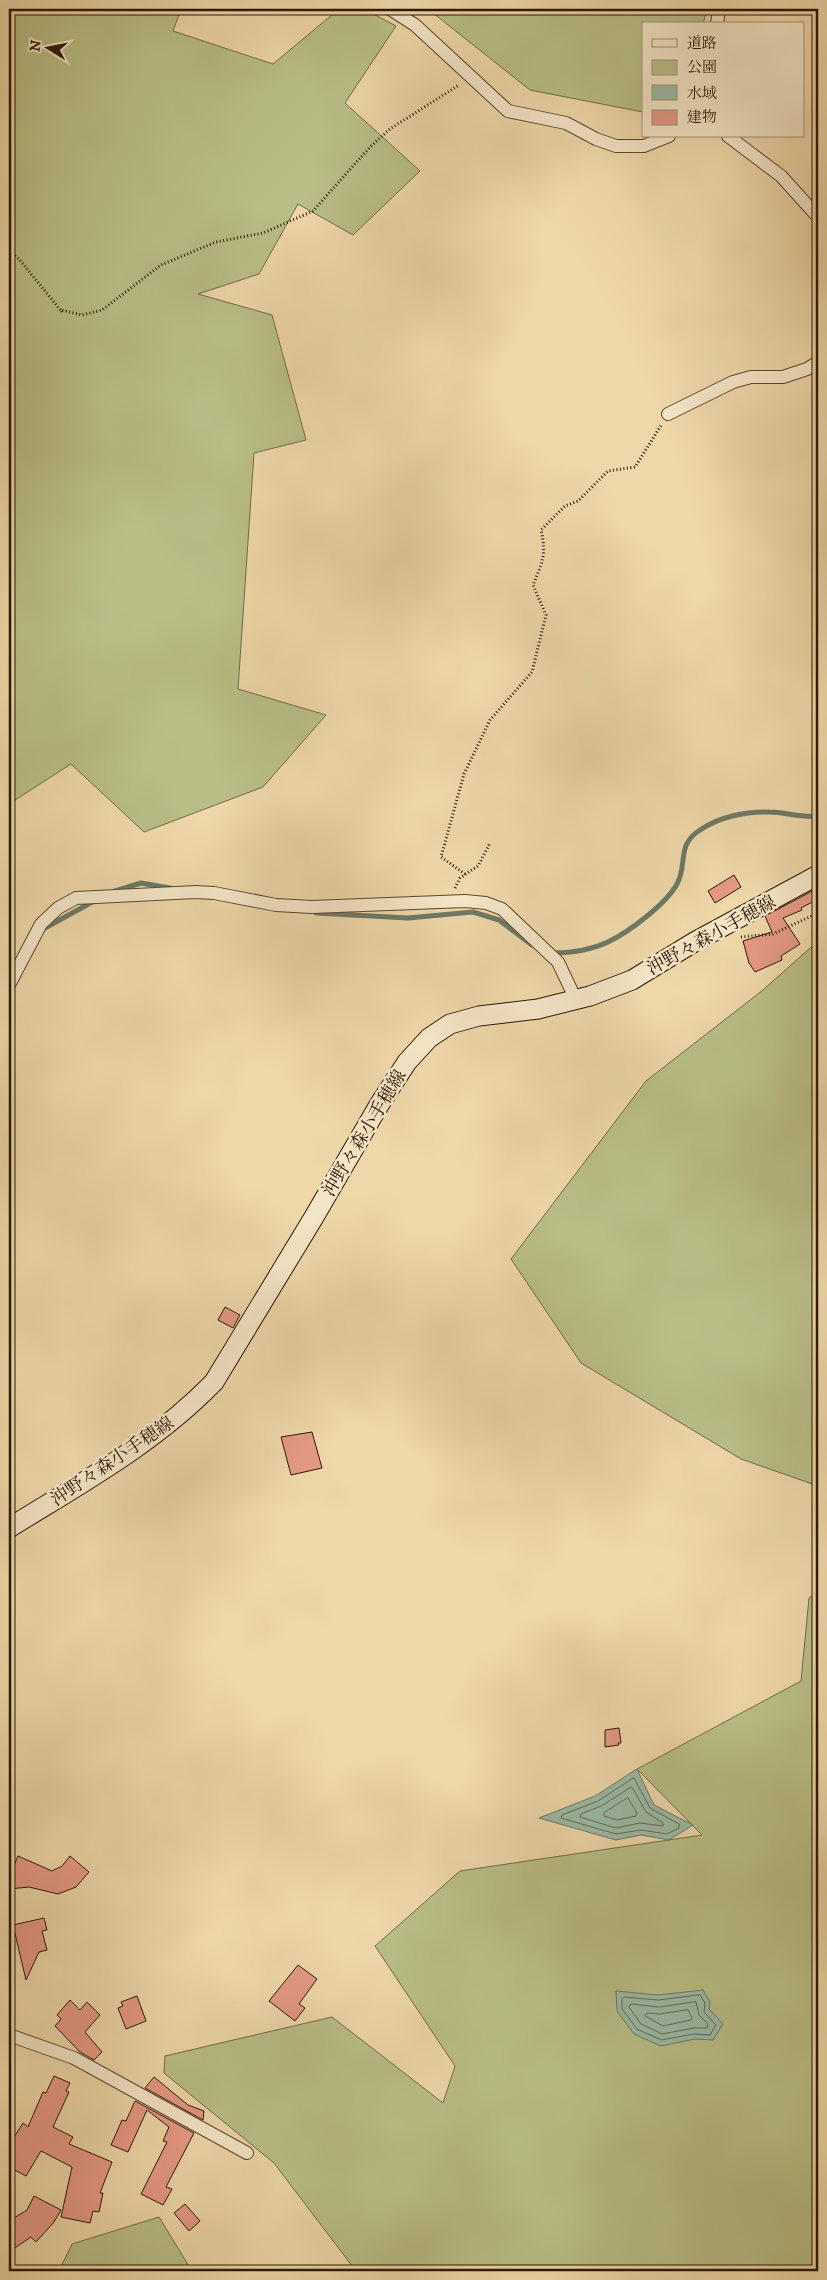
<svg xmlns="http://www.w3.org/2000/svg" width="827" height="2280" font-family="'IM FELL DW Pica','Noto Serif JP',serif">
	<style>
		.green { fill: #b9be87; stroke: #726b46 }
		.water { fill: #9abaa5; stroke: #6d7965 }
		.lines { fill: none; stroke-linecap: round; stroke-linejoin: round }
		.shore { stroke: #626955; stroke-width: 1 }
		.stream { stroke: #6d7965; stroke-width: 5 }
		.building { fill: #e59984; stroke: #2a1805 }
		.minor-casing { stroke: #5b482e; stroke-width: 14 }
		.secondary-casing { stroke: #2a1805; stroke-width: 21 }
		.path { stroke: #2a1805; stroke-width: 3; stroke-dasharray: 1 2.5; stroke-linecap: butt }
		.minor { stroke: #f4e5c7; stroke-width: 12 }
		.secondary { stroke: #f4e5c7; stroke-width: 19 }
		.labels { text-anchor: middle; stroke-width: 5; stroke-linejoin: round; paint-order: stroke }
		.street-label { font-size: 18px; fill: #2a1805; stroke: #f4e5c7 }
	</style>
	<rect width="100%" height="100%" fill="#eed7a9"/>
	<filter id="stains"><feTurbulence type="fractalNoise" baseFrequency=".004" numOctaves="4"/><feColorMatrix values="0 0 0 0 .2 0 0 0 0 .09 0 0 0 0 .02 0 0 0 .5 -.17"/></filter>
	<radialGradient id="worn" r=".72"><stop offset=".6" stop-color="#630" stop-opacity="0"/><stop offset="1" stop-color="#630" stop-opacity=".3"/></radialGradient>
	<g class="green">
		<polygon points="9,9 181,9 173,31 273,64 339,9 364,9 396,26 345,103 420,171 353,235 298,204 259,274 198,294 272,315 306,440 254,453 238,689 326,715 263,787 144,832 71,764 9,804"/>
		<polygon points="428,9 707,9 703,24 643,24 643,112 530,90"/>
		<polygon points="818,941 818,1486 741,1459 581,1363 511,1259 646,1081 763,990"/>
		<polygon points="818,1592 818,2271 356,2271 274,2163 164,2073 165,2056 332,2017 443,2103 455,2066 375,1946 460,1871 702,1835 637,1769 801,1681 809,1598"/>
		<polygon points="159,2217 190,2268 198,2271 59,2271 72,2244"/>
	</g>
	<g class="water">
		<polygon points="637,1769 654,1805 693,1825 669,1840 641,1835 616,1840 539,1818 595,1796"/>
		<polygon points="703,1990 710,2002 709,2009 723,2024 713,2040 695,2039 661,2046 634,2034 617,2011 616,1991 658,1995"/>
	</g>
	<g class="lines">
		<g class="shore">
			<polygon points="634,1778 650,1808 679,1824 679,1828 667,1834 641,1830 616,1834 561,1818 562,1815 598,1801"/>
			<polygon points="632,1787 646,1812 663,1823 663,1826 640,1823 616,1828 580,1817 581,1814 601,1806"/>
			<polygon points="628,1798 637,1813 636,1816 617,1820 604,1816 604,1813"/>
			<polygon points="700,1995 705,2003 704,2012 716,2025 710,2035 694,2034 661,2040 637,2029 622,2009 622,1999 624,1997 658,2000"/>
			<polygon points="696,2002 699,2015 708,2024 707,2028 694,2028 662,2034 641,2024 629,2007 631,2004 659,2007"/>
			<polygon points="688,2010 692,2018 691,2020 663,2026 645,2016 647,2013 659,2014"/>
		</g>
		<g class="stream">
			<polyline points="115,891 141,883 170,888"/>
			<polyline points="316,913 408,918 473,912 499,920 532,945"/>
			<polyline points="45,928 94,901"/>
			<path d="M 552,953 C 570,953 591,950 608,942 C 629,932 666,904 677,884 C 688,864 676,845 700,830 C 719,817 746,811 769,812 C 786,812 800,818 818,816"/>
		</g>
	</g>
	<g class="building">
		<polygon points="734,875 741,887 715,903 708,891"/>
		<polygon points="818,888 818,899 801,908 802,910 783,918 800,944 781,956 782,960 755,972 749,963 743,941 772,932 765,916"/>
		<polygon points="225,1307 240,1315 233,1328 218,1320"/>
		<polygon points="312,1432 322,1468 291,1475 281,1437"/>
		<polygon points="619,1728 621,1743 618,1743 619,1745 605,1747 605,1730"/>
		<polygon points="18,1856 52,1871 62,1866 70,1856 89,1872 76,1887 58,1894 29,1887 9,1889 9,1877"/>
		<polygon points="44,1918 47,1930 42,1931 47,1950 39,1952 26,1980 13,1925"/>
		<polygon points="298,1965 317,1979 299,2004 305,2008 295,2021 269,2001"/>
		<polygon points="137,1996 146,2021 126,2029 118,2008 123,2006 121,2002"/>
		<polygon points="70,2000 80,2010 87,2002 100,2015 85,2032 102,2052 94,2060 80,2052 55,2026 61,2019 57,2015"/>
		<polygon points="54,2076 70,2083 66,2091 69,2092 53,2127 73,2137 69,2144 112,2162 100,2193 103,2193 99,2212 93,2211 90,2223 61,2217 72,2167 41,2151 26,2176 9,2167 9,2145 23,2123 28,2127 43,2092 46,2093"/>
		<polygon points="154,2077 188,2105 204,2111 203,2120 145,2088"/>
		<polygon points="135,2101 194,2133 166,2187 172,2189 163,2205 141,2194 167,2142 163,2141 169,2127 147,2110 128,2152 111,2145 122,2120 126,2121"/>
		<polygon points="34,2196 61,2210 54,2222 36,2242 31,2237 9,2252 9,2221 27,2210"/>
		<polygon points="185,2204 200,2221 189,2231 174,2213"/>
	</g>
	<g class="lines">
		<defs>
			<g id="minor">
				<polyline points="390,9 415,25 508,111 566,123 596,139 616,146 644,146 669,136"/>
				<polyline points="717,24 719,9"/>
				<polyline points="728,136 781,176 818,217"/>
				<polyline points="668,414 733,382 751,377 783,377 807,369 818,362"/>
				<polyline points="9,985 41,924 58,908 76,898 196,892 214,893 276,905 312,907 465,901 486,903 502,909 558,962 576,1000"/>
				<polyline points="9,2035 74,2058 247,2153"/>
			</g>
			<path id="secondary" d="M 9,1528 C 80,1484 155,1443 214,1382 L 314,1217 L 379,1105 L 407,1062 L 429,1038 L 450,1024 L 479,1016 L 538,1009 L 590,996 L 632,980 L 696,941 L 818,875"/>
		</defs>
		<use href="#minor" class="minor-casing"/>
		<use href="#secondary" class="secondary-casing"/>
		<g class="path">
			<polyline points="9,252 19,259 62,312 61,310 82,315 102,310 161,265 216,242 263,233 313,211 370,147 390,129 459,85"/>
			<path d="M 465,874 L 441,857 L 464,774 L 490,720 L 532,672 L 546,615 L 533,585 C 542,563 547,555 541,530 L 565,506 L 578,501 L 608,471 L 635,467 L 662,424"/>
			<polyline points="455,888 460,878 478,866 490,843"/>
			<polyline points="741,937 773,934 818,913"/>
		</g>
		<use href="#minor" class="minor"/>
		<use href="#secondary" class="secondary"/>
	</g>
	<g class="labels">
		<g class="street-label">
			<text transform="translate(711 935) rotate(-29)" y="6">沖野々森小手穂線</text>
			<text transform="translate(364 1133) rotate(-59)" y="6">沖野々森小手穂線</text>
			<text transform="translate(112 1461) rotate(-34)" y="6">沖野々森小手穂線</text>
		</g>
	</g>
	<rect width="827" height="2280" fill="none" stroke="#eed7a9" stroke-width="30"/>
	<rect x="10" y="10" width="807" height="2260" fill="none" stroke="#2a1805" stroke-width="2.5"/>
	<rect x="15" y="15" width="797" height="2250" fill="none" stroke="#2a1805"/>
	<rect x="642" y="22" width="162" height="115" fill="#f4e5c7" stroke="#a39379"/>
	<rect x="652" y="39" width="25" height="8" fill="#f4e5c7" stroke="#a39379"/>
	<text x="687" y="48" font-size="15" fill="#2a1805">道路</text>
	<rect x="652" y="60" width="25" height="15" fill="#b9be87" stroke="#a39379"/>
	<text x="687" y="72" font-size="15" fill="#2a1805">公園</text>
	<rect x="652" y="85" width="25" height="15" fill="#9abaa5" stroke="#a39379"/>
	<text x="687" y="98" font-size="15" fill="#2a1805">水域</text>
	<rect x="652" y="110" width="25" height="15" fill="#e59984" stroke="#a39379"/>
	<text x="687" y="122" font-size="15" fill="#2a1805">建物</text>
	<g transform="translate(48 48) rotate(280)" stroke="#f4e5c7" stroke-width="4" paint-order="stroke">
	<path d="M0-4L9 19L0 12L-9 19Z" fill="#2a1805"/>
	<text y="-8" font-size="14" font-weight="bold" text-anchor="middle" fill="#2a1805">N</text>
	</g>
	<rect width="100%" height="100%" filter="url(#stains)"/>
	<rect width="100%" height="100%" fill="url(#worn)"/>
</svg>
